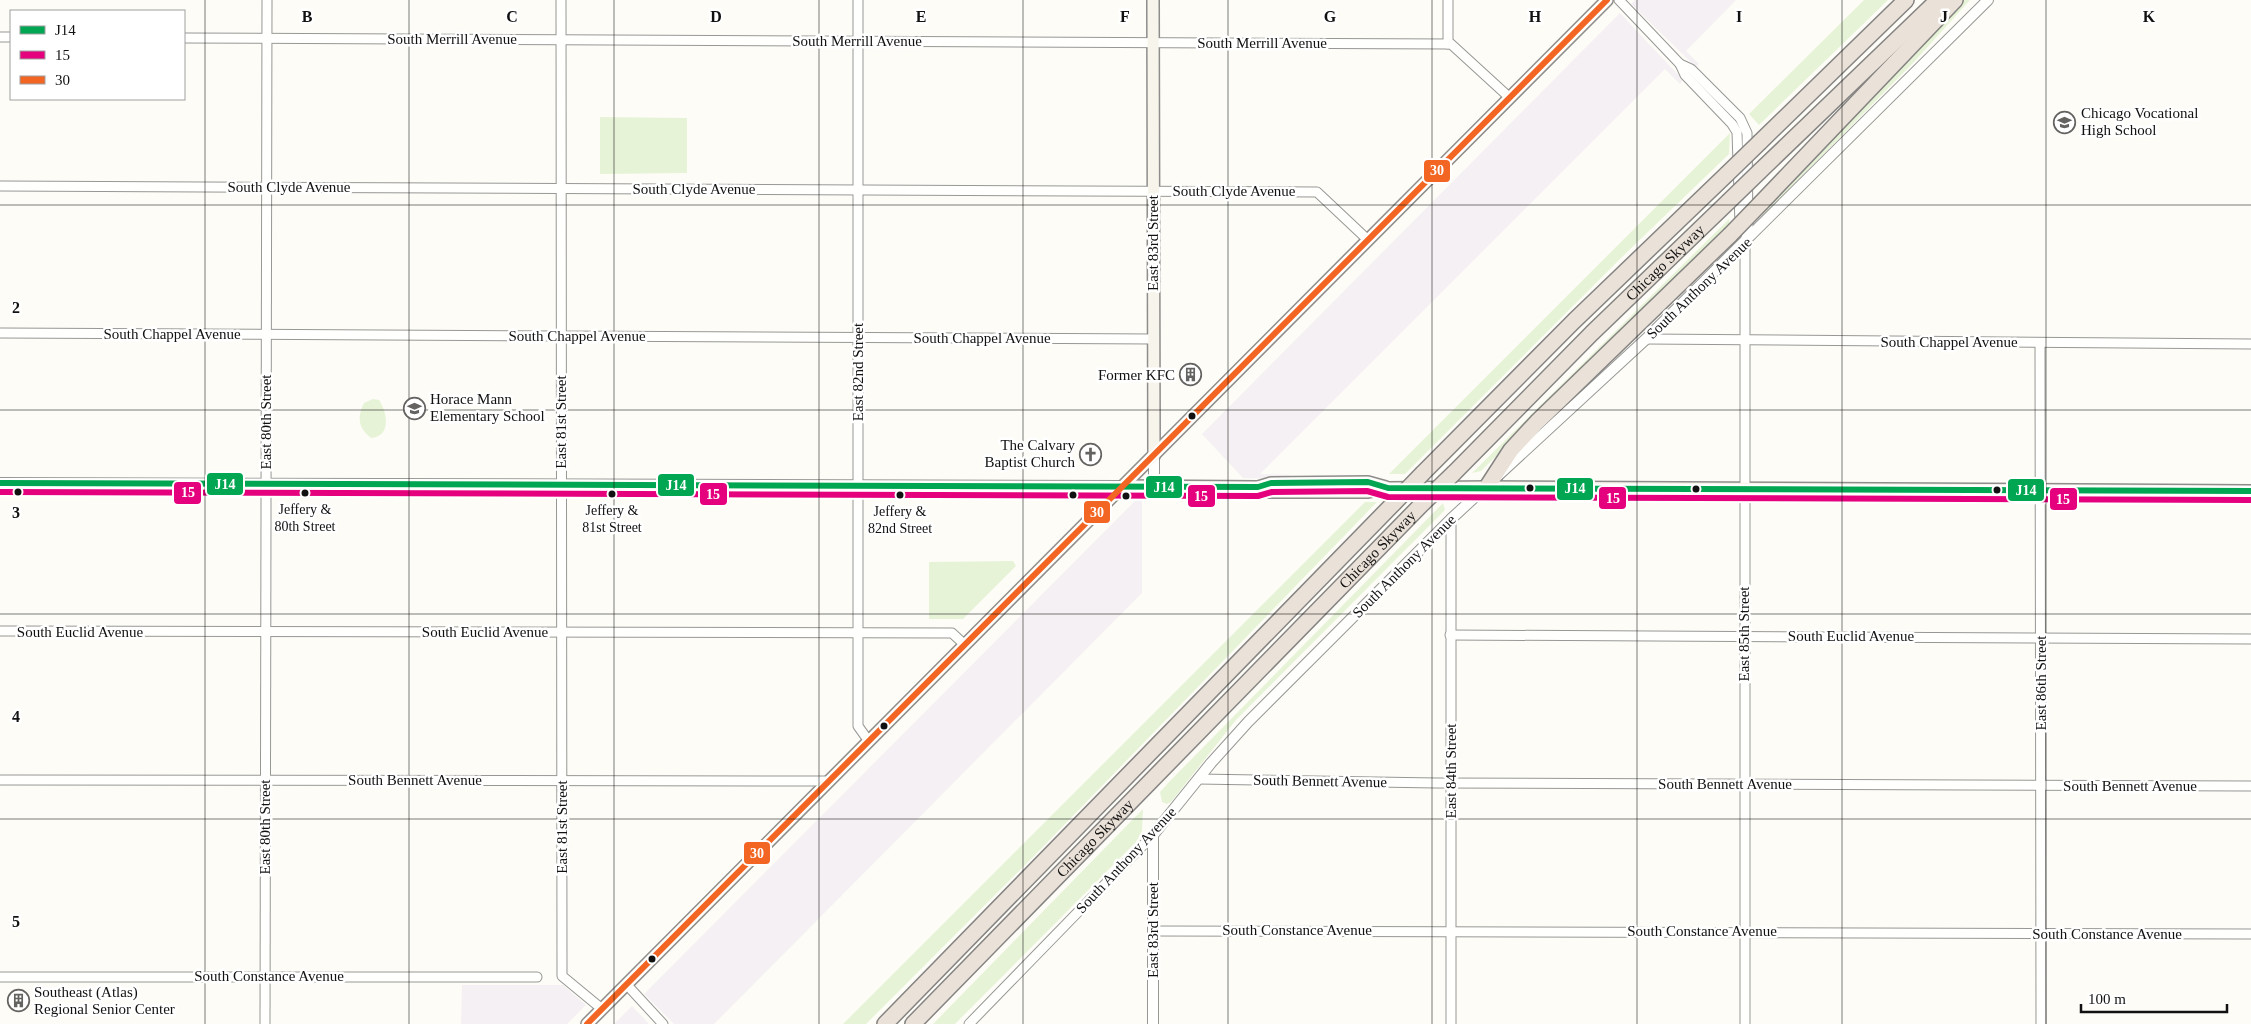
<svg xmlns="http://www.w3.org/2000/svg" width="2251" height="1024" font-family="Georgia,serif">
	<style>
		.industrial { fill: #f5f0f3 }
		.green { fill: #e7f3d7 }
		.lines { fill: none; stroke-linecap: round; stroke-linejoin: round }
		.minor-casing { stroke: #979795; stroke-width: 11 }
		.tertiary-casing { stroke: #979795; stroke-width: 12 }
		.secondary-casing { stroke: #8e8d8b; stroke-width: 14 }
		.motorway-casing { stroke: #858482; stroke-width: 18 }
		.minor { stroke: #fffffe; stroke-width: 9 }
		.tertiary { stroke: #fffffe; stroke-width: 10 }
		.secondary { stroke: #f6f4eb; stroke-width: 11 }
		.motorway { stroke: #eae1d8; stroke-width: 15 }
		.motorway-bridge-casing { stroke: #858482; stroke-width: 18; stroke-linecap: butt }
		.motorway-bridge { stroke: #eae1d8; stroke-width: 15 }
		.bus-1-casing { stroke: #fff; stroke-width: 10 }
		.bus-2-casing { stroke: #fff; stroke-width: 10 }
		.bus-3-casing { stroke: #fff; stroke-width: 10 }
		.bus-1 { stroke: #00a651; stroke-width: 6 }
		.bus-2 { stroke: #e5007d; stroke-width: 6 }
		.bus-3 { stroke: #f26522; stroke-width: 6 }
		.grid { fill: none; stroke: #111; stroke-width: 1; stroke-opacity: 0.55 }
		.bus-dot { fill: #111; stroke: #fff; stroke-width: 2 }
		.labels { text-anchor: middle; stroke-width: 5; stroke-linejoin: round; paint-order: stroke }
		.bus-label { font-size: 14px; fill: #111; stroke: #fff }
		.street-label { font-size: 15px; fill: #111; stroke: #fff }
		.poi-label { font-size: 15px; fill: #111; stroke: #fff; text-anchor: start }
		.grid-label { font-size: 16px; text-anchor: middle; font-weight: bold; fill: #111; stroke: #fff; stroke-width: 5; stroke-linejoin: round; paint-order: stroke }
		.line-badge { stroke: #fff; stroke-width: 2 }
		.badge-label { font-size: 14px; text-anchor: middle; font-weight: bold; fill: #fff }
	</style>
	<rect width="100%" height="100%" fill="#fdfcf7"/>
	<g class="industrial">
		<polygon points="1635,0 1736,0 1686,51 1699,64 1696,67 1631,4"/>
		<polygon points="1620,13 1683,80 1680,84 1665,69 1260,474 1291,475 1287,479 1243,478 1202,434"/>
		<polygon points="1137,499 1142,499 1142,593 714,1024 674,1024 644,994"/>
		<polygon points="462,985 563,985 586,1005 567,1024 461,1024"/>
		<polygon points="632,1006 649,1024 614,1024"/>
	</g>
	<g class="green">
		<polygon points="1864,0 1888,0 1759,125 1749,114"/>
		<polygon points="1963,0 1970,0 1914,62 1765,214 1762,215 1759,213"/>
		<polygon points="600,117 687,118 687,173 600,174"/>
		<polygon points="1730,133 1729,154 1622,257 1405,474 1389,474"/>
		<polygon points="1729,219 1730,226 1481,471 1472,473"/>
		<path d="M 373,399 L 379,400 C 387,412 392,436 371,438 C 358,428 357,417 364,403 Z"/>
		<polygon points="1365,502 1377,502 1035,855 866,1024 843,1024"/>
		<polygon points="1443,503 1445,510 1236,720 1171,802 1167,804 1162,802 1160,792 1170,781"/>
		<polygon points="1013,561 1016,566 963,619 929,619 929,562"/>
		<polygon points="1143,809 1142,831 1136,842 955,1024 933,1024"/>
	</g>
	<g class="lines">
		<defs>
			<g id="minor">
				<polyline points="561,0 562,976 602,1009"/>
				<polyline points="858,0 858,726 868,740"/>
				<polyline points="1619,0 1680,64 1685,75 1732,124 1737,132 1740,224"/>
				<polyline points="0,37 11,37"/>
				<polyline points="184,38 1451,44 1510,98"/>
				<polyline points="1448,44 1448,0"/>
				<polyline points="1680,64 1691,69 1740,118 1747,133 1748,228 1745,243 1745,1024"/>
				<polyline points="0,186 1317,192 1368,240"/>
				<polyline points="0,333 1154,339"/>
				<polyline points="1646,339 2251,344"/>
				<polyline points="2040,343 2041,1024"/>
				<polyline points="0,631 952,633 965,645"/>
				<polyline points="1450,635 2251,639"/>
				<polyline points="1198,779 1436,783 2251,786"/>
				<polyline points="0,780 829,781"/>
				<polyline points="1153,931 2251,934"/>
				<polyline points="0,977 537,977"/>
				<polyline points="627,985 663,1024"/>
				<polyline points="265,1024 267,0"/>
				<polyline points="969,1024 1153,835"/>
				<polyline points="1451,1024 1451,519"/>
			</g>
			<g id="tertiary">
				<polyline points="1154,456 1154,486"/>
				<polyline points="0,483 1123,486"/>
				<polyline points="1153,1024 1153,835 1211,763 1248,722 1451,519 1646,339 1988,0"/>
			</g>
			<g id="secondary">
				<polyline points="1153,0 1154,456"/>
				<polyline points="1123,486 1258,487 1270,492 1367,492 1388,488 1487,487 2251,491"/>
				<polyline points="1258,487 1271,483 1368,482 1386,487"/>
				<polyline points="587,1024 1607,0"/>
			</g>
			<g id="motorway">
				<polyline points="1760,142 1906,0"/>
				<polyline points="1760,171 1938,0"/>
				<polyline points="1761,203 1955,0"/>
				<polyline points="1423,473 1574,321 1727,174"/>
				<path id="s1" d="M 1454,473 L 1592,333 L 1728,202"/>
				<polyline points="1487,487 1511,450 1537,422 1730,235"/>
				<polyline points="885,1024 1394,503"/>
				<path id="s2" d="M 913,1024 L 1423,503"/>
			</g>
		</defs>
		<use href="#minor" class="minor-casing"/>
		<use href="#tertiary" class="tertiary-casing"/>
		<use href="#secondary" class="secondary-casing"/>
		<use href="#motorway" class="motorway-casing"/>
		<use href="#minor" class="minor"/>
		<use href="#tertiary" class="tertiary"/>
		<use href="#secondary" class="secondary"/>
		<use href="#motorway" class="motorway"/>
		<defs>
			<g id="motorway-bridge">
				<polyline points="1727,174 1760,142"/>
				<polyline points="1728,202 1760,171"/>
				<polyline points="1730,235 1761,203"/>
				<polyline points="1394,503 1423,473"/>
				<polyline points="1423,503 1454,473"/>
			</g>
		</defs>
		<use href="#motorway-bridge" class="motorway-bridge-casing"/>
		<use href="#motorway-bridge" class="motorway-bridge"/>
		<defs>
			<polyline id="bus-1" points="0,483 1258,487 1271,483 1368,482 1388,488 2251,491"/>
			<polyline id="bus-2" points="0,492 1258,496 1272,492 1367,491 1388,497 2251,500"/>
			<polyline id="bus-3" points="587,1024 1607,0"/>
		</defs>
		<use href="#bus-1" class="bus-1-casing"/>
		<use href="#bus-2" class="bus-2-casing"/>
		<use href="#bus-3" class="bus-3-casing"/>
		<use href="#bus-1" class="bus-1"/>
		<use href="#bus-2" class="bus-2"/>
		<use href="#bus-3" class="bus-3"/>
	</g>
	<path class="grid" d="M 205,0 L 205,1024M 409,0 L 409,1024M 614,0 L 614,1024M 819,0 L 819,1024M 1023,0 L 1023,1024M 1228,0 L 1228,1024M 1432,0 L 1432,1024M 1637,0 L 1637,1024M 1842,0 L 1842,1024M 2046,0 L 2046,1024M 0,205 L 2251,205M 0,410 L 2251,410M 0,614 L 2251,614M 0,819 L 2251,819"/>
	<defs>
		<symbol id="school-ring" viewBox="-11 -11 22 22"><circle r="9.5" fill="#fff" stroke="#646362" stroke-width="1.5"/><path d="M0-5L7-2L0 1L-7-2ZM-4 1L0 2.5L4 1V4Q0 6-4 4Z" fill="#646362"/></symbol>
		<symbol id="building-ring" viewBox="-11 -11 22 22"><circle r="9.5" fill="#fff" stroke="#646362" stroke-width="1.5"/><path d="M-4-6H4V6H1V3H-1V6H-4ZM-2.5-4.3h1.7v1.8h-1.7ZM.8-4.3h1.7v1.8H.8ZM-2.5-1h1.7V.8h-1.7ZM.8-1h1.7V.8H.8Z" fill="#646362"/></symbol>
		<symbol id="church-ring" viewBox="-11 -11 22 22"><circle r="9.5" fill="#fff" stroke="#646362" stroke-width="1.5"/><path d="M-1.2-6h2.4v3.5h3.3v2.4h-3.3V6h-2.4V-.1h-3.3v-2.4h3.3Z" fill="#646362"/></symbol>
	</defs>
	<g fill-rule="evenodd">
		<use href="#school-ring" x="2052" y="110" width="25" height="25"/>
		<use href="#building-ring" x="1178" y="362" width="25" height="25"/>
		<use href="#school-ring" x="402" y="396" width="25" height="25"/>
		<use href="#church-ring" x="1078" y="442" width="25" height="25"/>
		<use href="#building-ring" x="6" y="988" width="25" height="25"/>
	</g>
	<g class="bus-dot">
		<circle cx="1192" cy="416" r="4.5"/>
		<circle cx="1530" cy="488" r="4.5"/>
		<circle cx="1696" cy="489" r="4.5"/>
		<circle cx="1997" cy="490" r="4.5"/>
		<circle cx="18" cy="492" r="4.5"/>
		<circle cx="305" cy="493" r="4.5"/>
		<circle cx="612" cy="494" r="4.5"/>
		<circle cx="900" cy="495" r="4.5"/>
		<circle cx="1073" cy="495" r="4.5"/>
		<circle cx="1126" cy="496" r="4.5"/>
		<circle cx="884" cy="726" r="4.5"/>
		<circle cx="652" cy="959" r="4.5"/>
	</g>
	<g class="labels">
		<g class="bus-label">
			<text x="305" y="514">Jeffery &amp;<tspan x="305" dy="17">80th Street</tspan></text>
			<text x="612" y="515">Jeffery &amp;<tspan x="612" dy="17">81st Street</tspan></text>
			<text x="900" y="516">Jeffery &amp;<tspan x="900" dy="17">82nd Street</tspan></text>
		</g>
		<g class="street-label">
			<text x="452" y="44">South Merrill Avenue</text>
			<text x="857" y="46">South Merrill Avenue</text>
			<text x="1262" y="48">South Merrill Avenue</text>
			<text x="289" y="192">South Clyde Avenue</text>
			<text x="694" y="194">South Clyde Avenue</text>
			<text x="1234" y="196">South Clyde Avenue</text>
			<text transform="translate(1153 243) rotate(-90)" y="5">East 83rd Street</text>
			<text dy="5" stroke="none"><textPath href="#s1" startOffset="298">Chicago Skyway</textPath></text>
			<text transform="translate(1699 288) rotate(-44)" y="5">South Anthony Avenue</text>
			<text x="172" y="339">South Chappel Avenue</text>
			<text x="577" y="341">South Chappel Avenue</text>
			<text x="982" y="343">South Chappel Avenue</text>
			<text x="1949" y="347">South Chappel Avenue</text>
			<text transform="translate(858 372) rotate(-90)" y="5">East 82nd Street</text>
			<text transform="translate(266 422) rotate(-90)" y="5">East 80th Street</text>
			<text transform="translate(561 422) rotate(-90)" y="5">East 81st Street</text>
			<text dy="5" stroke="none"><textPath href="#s2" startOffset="664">Chicago Skyway</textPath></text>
			<text transform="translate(1404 566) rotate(-45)" y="5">South Anthony Avenue</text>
			<text x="80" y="637">South Euclid Avenue</text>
			<text x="485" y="637">South Euclid Avenue</text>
			<text transform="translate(1744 634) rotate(-90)" y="5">East 85th Street</text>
			<text x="1851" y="641">South Euclid Avenue</text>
			<text transform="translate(2041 683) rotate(-90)" y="5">East 86th Street</text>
			<text transform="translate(1451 771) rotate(-90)" y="5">East 84th Street</text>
			<text x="415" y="785">South Bennett Avenue</text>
			<text transform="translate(1320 781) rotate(1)" y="5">South Bennett Avenue</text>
			<text x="1725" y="789">South Bennett Avenue</text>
			<text x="2130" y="791">South Bennett Avenue</text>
			<text transform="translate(265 827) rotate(-90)" y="5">East 80th Street</text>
			<text transform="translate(562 827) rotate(-90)" y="5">East 81st Street</text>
			<text dy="5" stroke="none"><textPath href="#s2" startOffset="260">Chicago Skyway</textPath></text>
			<text transform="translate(1126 860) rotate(-47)" y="5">South Anthony Avenue</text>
			<text transform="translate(1153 930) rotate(-90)" y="5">East 83rd Street</text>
			<text x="1297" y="935">South Constance Avenue</text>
			<text x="1702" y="936">South Constance Avenue</text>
			<text x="2107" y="939">South Constance Avenue</text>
			<text x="269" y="981">South Constance Avenue</text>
		</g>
		<g class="poi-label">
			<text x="2081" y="118">Chicago Vocational<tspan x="2081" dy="17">High School</tspan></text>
			<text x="1175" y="380" text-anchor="end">Former KFC</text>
			<text x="430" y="404">Horace Mann<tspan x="430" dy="17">Elementary School</tspan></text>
			<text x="1075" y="450" text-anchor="end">The Calvary<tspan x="1075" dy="17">Baptist Church</tspan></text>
			<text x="34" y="997">Southeast (Atlas)<tspan x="34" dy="17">Regional Senior Center</tspan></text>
		</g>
	</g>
	<g class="grid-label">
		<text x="307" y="22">B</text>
		<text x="512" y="22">C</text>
		<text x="716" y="22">D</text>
		<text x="921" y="22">E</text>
		<text x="1125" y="22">F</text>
		<text x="1330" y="22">G</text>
		<text x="1535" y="22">H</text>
		<text x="1739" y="22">I</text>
		<text x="1944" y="22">J</text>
		<text x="2149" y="22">K</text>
		<text x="16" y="313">2</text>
		<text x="16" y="518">3</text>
		<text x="16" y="722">4</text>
		<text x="16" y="927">5</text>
	</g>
	<g class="line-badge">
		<rect x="1423" y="159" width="28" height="24" rx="5" fill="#f26522"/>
		<rect x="206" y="472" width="38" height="24" rx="5" fill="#00a651"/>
		<rect x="657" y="473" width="38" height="24" rx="5" fill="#00a651"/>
		<rect x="1145" y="475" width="38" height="24" rx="5" fill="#00a651"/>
		<rect x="1556" y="477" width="38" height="24" rx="5" fill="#00a651"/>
		<rect x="2007" y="478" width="38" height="24" rx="5" fill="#00a651"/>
		<rect x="173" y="481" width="29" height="24" rx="5" fill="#e5007d"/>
		<rect x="699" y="482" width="29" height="24" rx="5" fill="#e5007d"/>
		<rect x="1187" y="484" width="29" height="24" rx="5" fill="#e5007d"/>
		<rect x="1598" y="486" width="29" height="24" rx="5" fill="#e5007d"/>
		<rect x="2049" y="487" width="29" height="24" rx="5" fill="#e5007d"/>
		<rect x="1083" y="500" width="28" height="24" rx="5" fill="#f26522"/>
		<rect x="743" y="841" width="28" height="24" rx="5" fill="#f26522"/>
	</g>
	<g class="badge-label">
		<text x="1437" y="175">30</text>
		<text x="225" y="489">J14</text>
		<text x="676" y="490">J14</text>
		<text x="1164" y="492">J14</text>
		<text x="1575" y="493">J14</text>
		<text x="2026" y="495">J14</text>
		<text x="188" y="497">15</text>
		<text x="713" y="499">15</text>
		<text x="1201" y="501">15</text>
		<text x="1613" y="503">15</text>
		<text x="2063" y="504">15</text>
		<text x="1097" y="517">30</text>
		<text x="757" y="858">30</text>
	</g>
	<rect x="10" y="10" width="175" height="90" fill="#ffffff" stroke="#a0a0a0"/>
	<rect x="20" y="26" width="25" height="8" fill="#00a651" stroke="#a0a0a0"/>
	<text x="55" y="35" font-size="15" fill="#111111">J14</text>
	<rect x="20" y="51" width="25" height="8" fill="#e5007d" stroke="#a0a0a0"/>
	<text x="55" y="60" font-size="15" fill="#111111">15</text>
	<rect x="20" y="76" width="25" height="8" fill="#f26522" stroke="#a0a0a0"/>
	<text x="55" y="85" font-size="15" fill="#111111">30</text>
	<path d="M2081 1004v8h146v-8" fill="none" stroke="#111111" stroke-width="2.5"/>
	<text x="2088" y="1004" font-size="15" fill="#111111" stroke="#ffffff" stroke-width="4" paint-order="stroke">100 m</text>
</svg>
